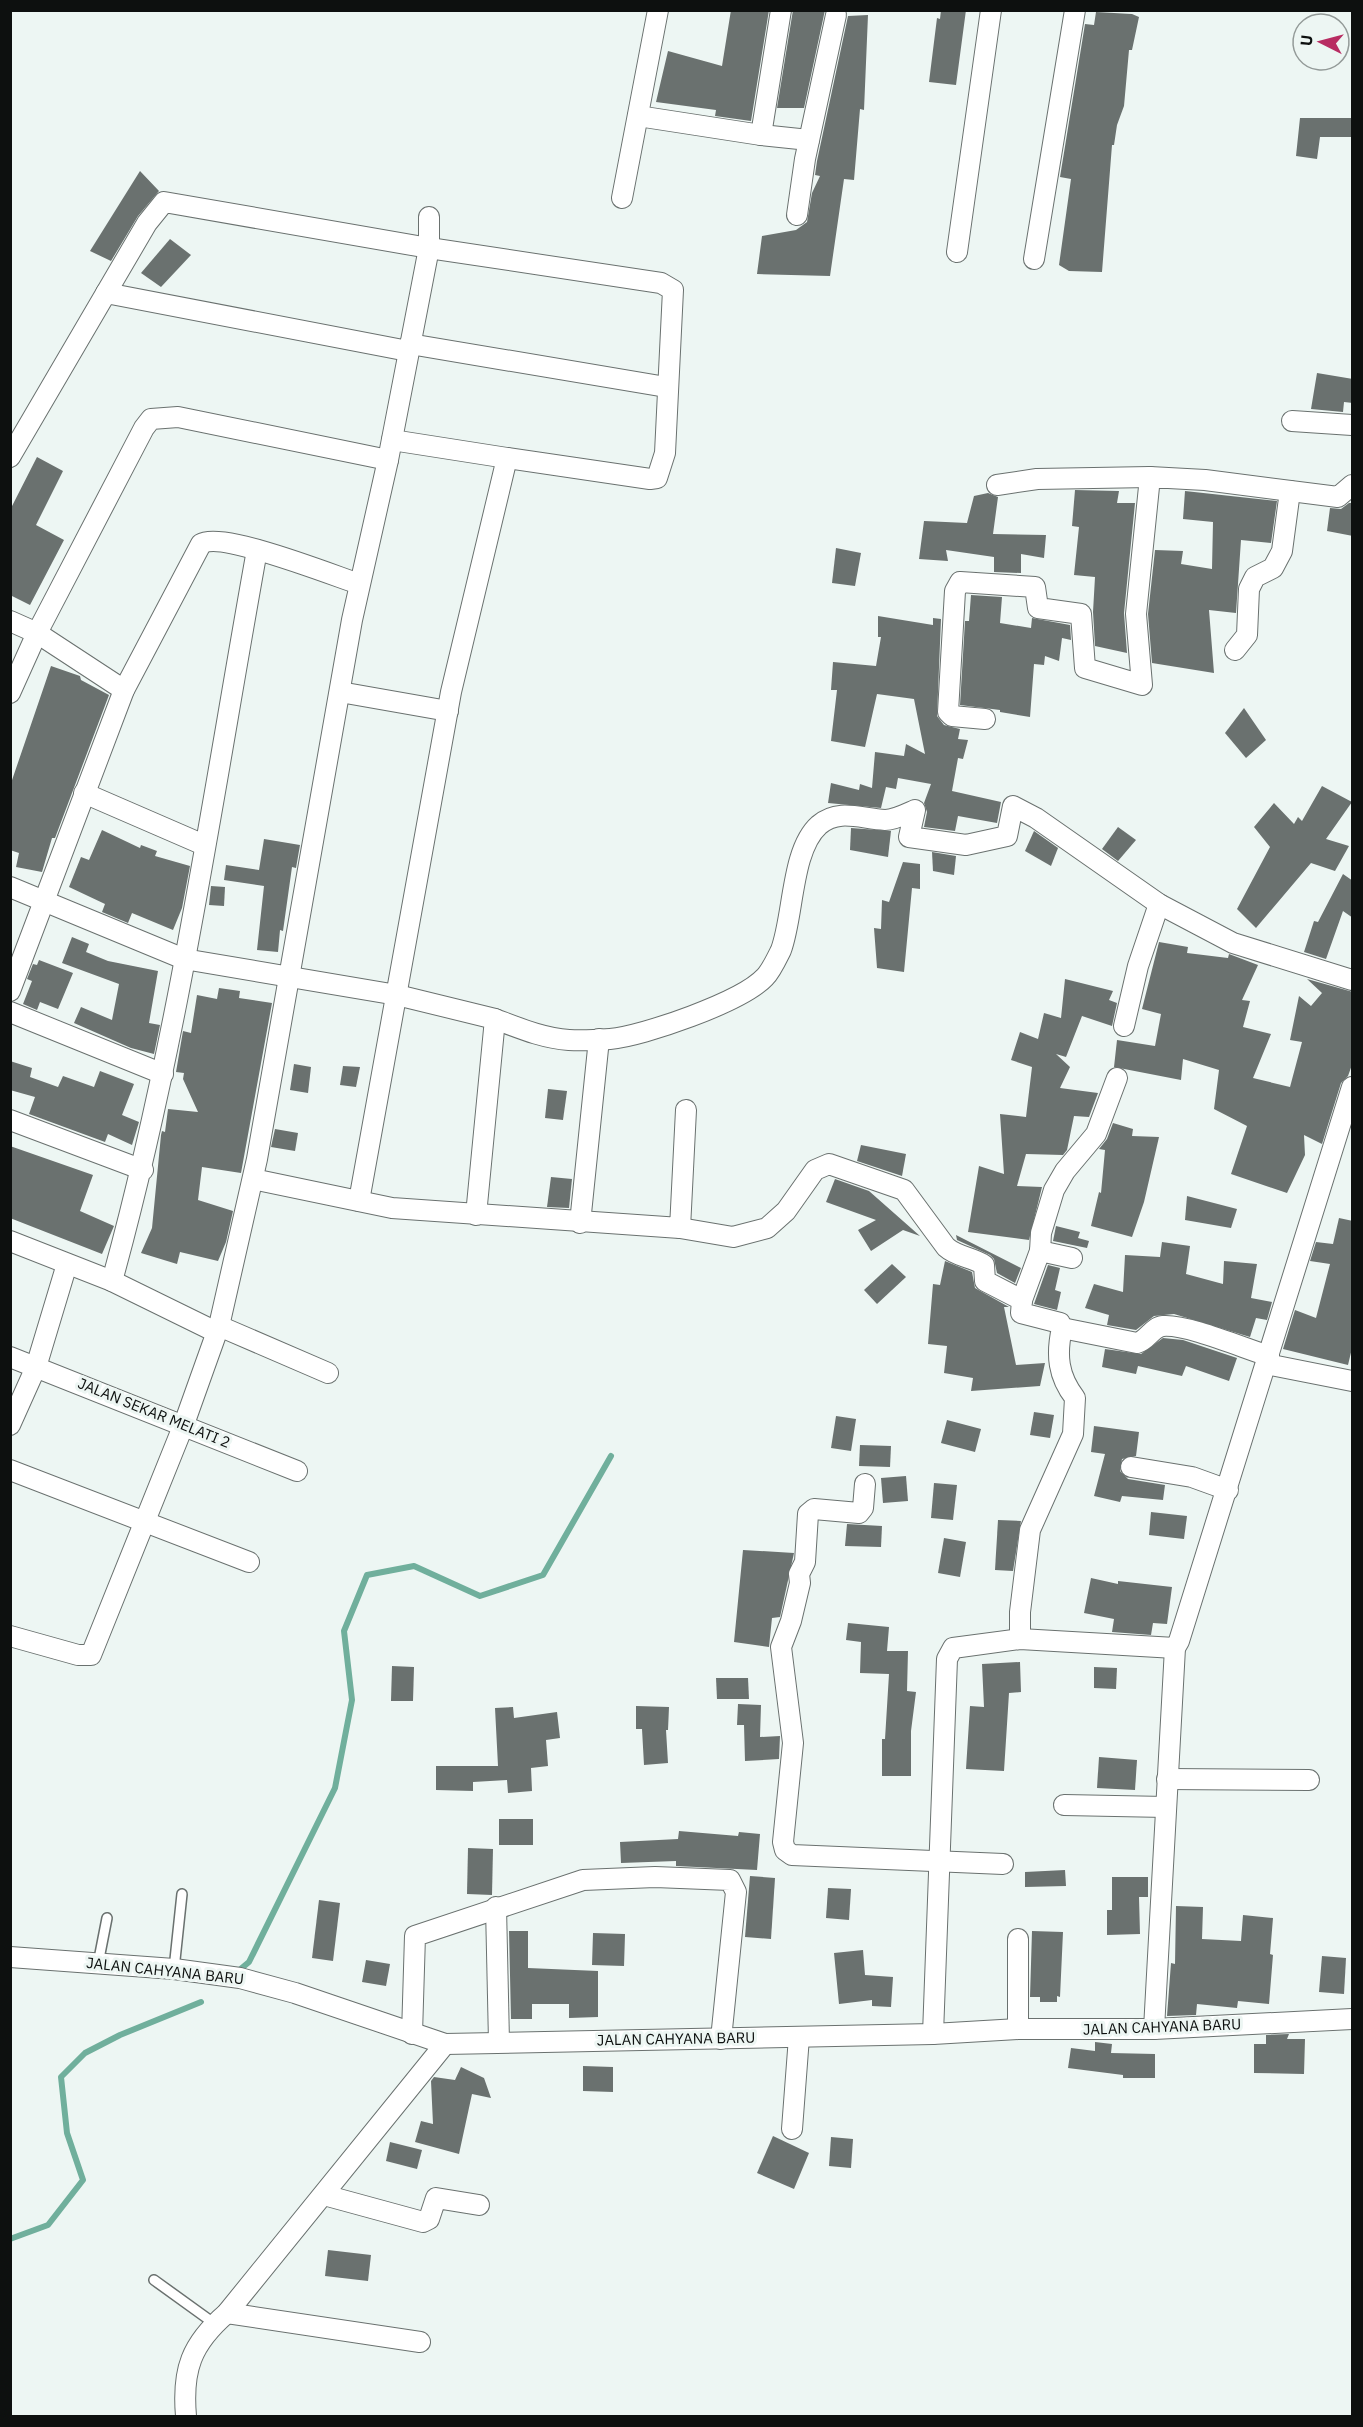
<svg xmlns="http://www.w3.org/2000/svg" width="1363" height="2427" font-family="'IBM Plex Sans',sans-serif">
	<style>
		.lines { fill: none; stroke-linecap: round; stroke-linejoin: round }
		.stream { stroke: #70af9c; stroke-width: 6 }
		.building { fill: #6a716f }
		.service-casing { stroke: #6a716f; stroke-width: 12 }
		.minor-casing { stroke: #6a716f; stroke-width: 22 }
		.service { stroke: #fff; stroke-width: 9 }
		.minor { stroke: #fff; stroke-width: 20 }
		.labels { text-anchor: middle; stroke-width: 6; stroke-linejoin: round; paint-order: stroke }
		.street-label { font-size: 15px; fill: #0d100f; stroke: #edf6f3 }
	</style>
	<rect width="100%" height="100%" fill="#edf6f3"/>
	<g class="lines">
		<g class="stream">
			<polyline points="237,1972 249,1962 335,1788 352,1700 344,1631 367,1575 414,1566 480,1596 543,1575 611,1456"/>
			<polyline points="10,2239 48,2225 83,2180 67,2133 61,2077 85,2053 120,2035 201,2002"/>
		</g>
	</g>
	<g class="building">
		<polygon points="731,10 769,10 751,121 715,116 716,110 656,102 668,51 722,66"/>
		<polygon points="793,10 825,10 804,108 777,108"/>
		<polygon points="941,10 966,10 956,85 929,82 937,18 940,19"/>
		<polygon points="1096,12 1132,14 1139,17 1132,50 1129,50 1124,106 1117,125 1114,145 1112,145 1102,272 1069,271 1059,265 1071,179 1060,177 1085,24 1094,25"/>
		<polygon points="868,15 864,110 860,109 854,180 844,179 830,276 757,274 762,236 796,230 807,222 812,193 820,176 815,175 817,161 848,16"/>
		<polygon points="1300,118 1353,118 1353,137 1320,137 1317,159 1296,156"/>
		<polygon points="140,171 159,191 138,216 111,261 90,251"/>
		<polygon points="170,239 191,255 161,287 141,273"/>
		<polygon points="1317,373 1353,379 1353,403 1344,402 1343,412 1311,409"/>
		<polygon points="37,457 63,471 36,525 64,540 30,605 10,595 10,510"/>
		<polygon points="1075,490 1119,491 1117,503 1135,503 1124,613 1127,653 1095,646 1093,612 1095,577 1074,575 1079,527 1072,526"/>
		<polygon points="1185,491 1277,501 1271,543 1241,540 1236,613 1209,610 1214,673 1152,663 1148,614 1155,550 1183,551 1181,564 1212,569 1213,522 1183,519"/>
		<polygon points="988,493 998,497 993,534 1046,535 1044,558 1021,554 1021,573 994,572 994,557 946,550 948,561 919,559 924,521 967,523 974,496"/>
		<polygon points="1349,503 1353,503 1353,536 1327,531 1330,508 1341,509"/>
		<polygon points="836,548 861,553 855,586 832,583"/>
		<polygon points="971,595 1002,597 1000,623 1031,628 1032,618 1070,625 1071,640 1062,638 1059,661 1045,656 1044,665 1034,664 1030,717 1000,712 1000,710 960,705 965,621 969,621"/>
		<polygon points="878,616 933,625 933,618 941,619 937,716 944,725 960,729 958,739 968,740 963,759 958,758 952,791 1001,802 997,823 958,816 955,831 924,827 927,812 924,803 931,784 898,778 896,789 886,787 881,808 828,803 831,783 859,790 860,784 872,788 875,752 904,756 906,744 925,754 914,699 877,694 865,747 831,741 837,690 831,690 833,662 876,666 881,637 878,637"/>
		<polygon points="51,666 80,676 81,680 109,695 55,838 52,838 42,872 16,867 19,853 10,850 10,786"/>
		<polygon points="1244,708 1266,740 1246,758 1225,733"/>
		<polygon points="1322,786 1352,802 1326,839 1349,846 1335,871 1311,863 1256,928 1237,909 1270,847 1254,827 1274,803 1294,824 1298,817 1302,821"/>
		<polygon points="1118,827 1136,840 1118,861 1102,849"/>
		<polygon points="851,828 891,831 888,857 850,850"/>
		<polygon points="102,830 140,848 141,845 157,851 155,856 190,866 182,908 173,930 132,913 128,923 102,912 105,904 69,887 81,857 89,860"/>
		<polygon points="1034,831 1058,848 1051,866 1025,851"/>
		<polygon points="264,839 300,845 296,868 292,867 283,931 280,930 278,952 257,950 264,886 224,880 226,865 259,870"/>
		<polygon points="932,852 956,856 954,875 933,871"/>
		<polygon points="903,862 920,864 920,889 912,888 904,972 877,968 874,928 881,929 882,900 889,902"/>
		<polygon points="1343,874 1353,881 1353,918 1343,911 1326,959 1304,952 1314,921 1318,922"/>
		<polygon points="211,886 225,887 224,906 209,905"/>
		<polygon points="72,937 89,944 86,952 108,961 158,971 149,1023 160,1025 154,1054 131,1048 74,1023 81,1007 112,1020 119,984 62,963"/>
		<polygon points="1159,942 1188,947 1187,953 1228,958 1229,954 1258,965 1242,1000 1250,1001 1243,1027 1271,1034 1253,1078 1290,1087 1302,1042 1290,1040 1299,996 1311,1006 1322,993 1307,979 1353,992 1353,1062 1348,1076 1341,1083 1322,1144 1304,1135 1305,1155 1287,1193 1231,1174 1247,1126 1214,1109 1219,1070 1183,1059 1181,1080 1114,1067 1117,1040 1155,1046 1161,1014 1142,1009"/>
		<polygon points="39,960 73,973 58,1009 40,1002 37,1010 23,1004 32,981 27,979 33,964 37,965"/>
		<polygon points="1065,979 1113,991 1109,1000 1117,1003 1112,1026 1082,1016 1066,1057 1056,1054 1070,1067 1060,1088 1098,1093 1089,1117 1074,1116 1067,1150 1063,1155 1026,1154 1017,1186 1042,1187 1029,1240 968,1232 979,1166 1004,1174 1000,1114 1026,1117 1032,1067 1011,1060 1020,1032 1038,1039 1044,1013 1061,1018"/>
		<polygon points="219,988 240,991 239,998 272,1003 241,1173 202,1167 198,1200 233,1211 226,1242 218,1261 180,1252 177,1264 141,1253 152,1228 161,1135 162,1131 165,1132 168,1109 198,1112 183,1079 184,1073 176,1072 183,1031 191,1033 197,995 217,999"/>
		<polygon points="10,1061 32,1068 30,1077 58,1087 63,1076 94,1087 100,1071 134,1084 122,1115 139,1122 132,1145 108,1134 105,1142 29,1114 35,1097 10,1090"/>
		<polygon points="294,1064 311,1067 308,1093 290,1090"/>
		<polygon points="343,1066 360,1067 356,1087 340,1085"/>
		<polygon points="548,1089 567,1091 563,1120 545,1118"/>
		<polygon points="1113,1123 1133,1129 1132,1136 1159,1137 1144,1202 1132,1237 1091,1226 1099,1192 1101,1193 1105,1150 1099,1149 1107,1139"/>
		<polygon points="275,1129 298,1133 295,1151 271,1147"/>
		<polygon points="861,1145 906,1154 902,1176 857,1161"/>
		<polygon points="10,1146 93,1175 80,1211 114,1226 102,1254 10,1218"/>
		<polygon points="551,1177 572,1179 569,1208 547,1207"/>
		<polygon points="835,1179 869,1191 920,1236 903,1230 871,1251 858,1230 876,1220 826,1202"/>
		<polygon points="1187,1196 1237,1209 1231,1228 1185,1220"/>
		<polygon points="1339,1218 1353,1221 1353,1344 1348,1365 1283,1349 1295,1310 1316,1318 1330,1264 1310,1261 1316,1242 1333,1244"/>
		<polygon points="1056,1226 1080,1232 1078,1238 1089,1241 1087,1248 1053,1241"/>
		<polygon points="956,1235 1021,1268 1015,1283 997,1273 994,1259 990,1255 957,1240"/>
		<polygon points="1162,1242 1190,1246 1186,1274 1223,1284 1224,1261 1257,1264 1251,1298 1272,1302 1267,1320 1256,1318 1250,1337 1174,1314 1154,1316 1136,1330 1107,1325 1109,1315 1085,1308 1094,1284 1123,1292 1125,1255 1160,1257"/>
		<polygon points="945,1261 972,1272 975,1288 1009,1307 1004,1307 1016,1365 1045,1363 1040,1386 971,1391 973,1378 944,1373 947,1346 928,1344 933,1284 940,1285"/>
		<polygon points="892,1264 906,1277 877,1304 864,1290"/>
		<polygon points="1048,1265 1060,1268 1055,1290 1061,1292 1057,1310 1034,1304"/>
		<polygon points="1163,1338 1183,1340 1237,1358 1229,1381 1186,1366 1182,1376 1138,1366 1136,1374 1102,1367 1105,1349 1141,1354"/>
		<polygon points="1034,1412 1054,1415 1050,1438 1030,1435"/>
		<polygon points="836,1416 856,1419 851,1451 831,1448"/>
		<polygon points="947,1420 981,1429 975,1452 941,1443"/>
		<polygon points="1094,1426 1139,1432 1136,1456 1122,1459 1120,1471 1128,1479 1165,1485 1163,1500 1122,1496 1120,1502 1094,1496 1105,1454 1091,1452"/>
		<polygon points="860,1445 891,1446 890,1467 859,1466"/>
		<polygon points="906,1476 908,1501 883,1503 881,1478"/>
		<polygon points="934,1483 957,1485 953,1520 931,1518"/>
		<polygon points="1151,1512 1187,1516 1184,1539 1149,1535"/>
		<polygon points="998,1520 1021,1521 1013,1571 995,1570"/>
		<polygon points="847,1524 882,1526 881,1547 845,1546"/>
		<polygon points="944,1538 966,1542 960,1577 938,1573"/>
		<polygon points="743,1550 794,1553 780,1617 772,1618 769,1647 734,1642"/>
		<polygon points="1091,1578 1118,1584 1118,1581 1172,1587 1167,1624 1153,1623 1151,1635 1112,1632 1114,1619 1084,1613"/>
		<polygon points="848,1623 889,1627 887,1651 908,1651 907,1691 916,1692 911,1731 911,1776 882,1776 882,1739 885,1739 889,1674 860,1673 861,1642 846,1640"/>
		<polygon points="1020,1662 1021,1692 1009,1693 1004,1771 966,1769 970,1706 984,1707 982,1664"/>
		<polygon points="392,1666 414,1667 413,1701 391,1701"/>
		<polygon points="1094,1667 1117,1668 1116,1689 1094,1688"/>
		<polygon points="716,1678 748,1678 749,1699 717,1699"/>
		<polygon points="738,1704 761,1705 760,1737 780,1736 779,1759 745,1761 744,1725 737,1725"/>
		<polygon points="636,1706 669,1707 668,1730 666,1730 668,1763 644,1765 642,1729 636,1729"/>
		<polygon points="513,1707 514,1718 557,1712 560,1738 546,1740 548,1766 531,1768 532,1791 508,1793 507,1780 473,1782 473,1791 436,1790 436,1766 498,1766 495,1708"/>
		<polygon points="1099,1757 1137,1760 1135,1790 1097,1788"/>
		<rect x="499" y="1819" width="34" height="26"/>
		<polygon points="679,1831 738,1836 739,1832 760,1834 757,1870 676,1866 676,1861 621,1863 620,1842 678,1839"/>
		<polygon points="468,1848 493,1849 492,1895 467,1894"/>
		<polygon points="1065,1870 1066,1886 1025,1887 1025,1872"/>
		<polygon points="750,1876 775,1878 771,1939 745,1937"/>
		<polygon points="1112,1877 1148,1877 1148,1897 1139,1897 1140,1934 1107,1935 1107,1910 1112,1910"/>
		<polygon points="828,1888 851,1889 849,1920 826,1918"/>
		<polygon points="319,1900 340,1903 333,1961 312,1958"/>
		<polygon points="1176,1906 1203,1907 1202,1939 1241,1941 1243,1915 1273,1918 1270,1954 1273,1955 1269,2004 1238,2001 1237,2008 1197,2004 1196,2015 1167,2016 1171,1963 1175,1964"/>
		<polygon points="509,1931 528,1931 528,1968 598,1971 598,2017 569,2018 569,2004 532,2004 532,2019 511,2019"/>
		<polygon points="1032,1931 1063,1932 1060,1997 1057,1996 1057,2002 1040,2002 1040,1997 1030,1997"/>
		<polygon points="593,1933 625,1934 624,1966 592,1965"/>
		<polygon points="863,1950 865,1975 893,1977 891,2007 872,2006 872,2000 839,2004 834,1953"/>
		<polygon points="1322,1956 1346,1958 1344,1994 1319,1992"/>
		<polygon points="366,1960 390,1964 386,1986 362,1982"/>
		<polygon points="1289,2034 1287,2039 1305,2039 1304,2074 1254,2073 1254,2044 1266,2044 1266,2035"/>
		<polygon points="1095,2042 1112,2044 1111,2053 1155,2054 1155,2078 1123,2078 1123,2075 1068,2068 1071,2048 1095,2051"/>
		<polygon points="583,2066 613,2067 613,2092 583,2091"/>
		<polygon points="461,2067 484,2078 491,2098 472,2094 459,2154 415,2142 421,2121 433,2124 431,2081 434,2077 455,2080"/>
		<polygon points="773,2136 809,2153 794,2189 757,2173"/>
		<polygon points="831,2137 853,2139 851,2168 829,2166"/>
		<polygon points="390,2142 422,2150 417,2169 386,2161"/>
		<polygon points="328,2250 371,2255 368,2281 325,2276"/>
	</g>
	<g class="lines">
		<defs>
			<g id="service">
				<polyline points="98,1964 107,1918"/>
				<polyline points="174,1969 182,1894"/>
				<polyline points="154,2280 215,2324"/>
			</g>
			<g id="minor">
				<polyline points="638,116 761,135 781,10"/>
				<polyline points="761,135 809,140"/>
				<polyline points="622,198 658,10"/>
				<polyline points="797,215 805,159 836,15"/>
				<polyline points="957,252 991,10"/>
				<polyline points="1034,259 1075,10"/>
				<polyline points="106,293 147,223 164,202 429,248 661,283 673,290 665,453 657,478 650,479 507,458 451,692 359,1201"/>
				<polyline points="410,344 666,387"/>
				<polyline points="1292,421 1352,425"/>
				<polyline points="392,440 507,458"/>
				<polyline points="10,457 106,293 408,351"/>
				<polyline points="997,485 1037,479 1150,477"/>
				<polyline points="10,621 37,633 124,690"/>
				<polyline points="1235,650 1247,635 1249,589 1255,577 1273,568 1282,551 1290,491"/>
				<polyline points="340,692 448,711"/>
				<polyline points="10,693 37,633 144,428 151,419 178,417 388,460"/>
				<polyline points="985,719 952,716 948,712 955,591 960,582 1035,587 1038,608 1081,614 1085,668 1142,685 1136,614 1150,477 1205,480 1338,497 1352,485"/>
				<polyline points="84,793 204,845"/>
				<polyline points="10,887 184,959 397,995 495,1019 476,1215"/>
				<path d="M 10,991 L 124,690 L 201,544 C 221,531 332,575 359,584"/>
				<polyline points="10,1012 163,1074"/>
				<path d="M 495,1019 C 519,1028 542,1038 569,1040 C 582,1041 597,1040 610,1039 C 643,1036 742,1002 765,977 C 771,971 777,958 781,950 C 794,915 791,850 819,825 C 839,808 861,819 885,820 C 894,820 906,814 915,810 L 909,837 L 966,845 L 1007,836 L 1013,806 L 1036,818 L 1159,904 L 1233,943 L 1352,980"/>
				<polyline points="1124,1026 1138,966 1159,904"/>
				<polyline points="10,1120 143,1170"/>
				<polyline points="253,1179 392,1208 680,1228 686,1110"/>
				<polyline points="580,1223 599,1039"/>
				<path d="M 680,1228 L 733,1237 L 767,1228 L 786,1211 L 815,1170 L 829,1164 L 904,1190 L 946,1247 C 957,1257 972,1257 984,1265 L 985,1281 L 1022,1300 L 1021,1313 L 1060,1323 L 1062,1328 C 1056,1355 1058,1376 1075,1398 L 1073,1434 L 1030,1530 L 1020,1612 L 1020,1639"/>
				<polyline points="10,1241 112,1281 216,1332"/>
				<polyline points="1040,1251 1041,1233 1054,1190 1065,1171 1096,1134 1117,1078"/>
				<path d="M 112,1281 C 178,1042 213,794 257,550"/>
				<polyline points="1022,1300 1040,1251 1072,1258"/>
				<polyline points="219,1326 328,1373"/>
				<path d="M 1062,1328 L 1137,1343 C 1148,1340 1152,1327 1163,1326 C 1187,1324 1243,1348 1269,1356"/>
				<polyline points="10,1357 297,1471"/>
				<polyline points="1266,1364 1352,1381"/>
				<polyline points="10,1425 36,1367 67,1264"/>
				<polyline points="1131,1467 1192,1477 1228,1490"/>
				<polyline points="10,1470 249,1562"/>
				<polyline points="865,1484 863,1508 859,1513 814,1509 808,1514 805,1562 799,1574 800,1583 791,1621 781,1647 793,1743 783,1842 785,1850 792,1855 1003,1864"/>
				<polyline points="10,1636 78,1655 91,1655 184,1424 219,1326 257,1159 352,620 388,460 429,248 429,217"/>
				<polyline points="1167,1779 1309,1780"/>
				<polyline points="1064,1805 1166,1807"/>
				<polyline points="496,1907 499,2042"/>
				<polyline points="10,1957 174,1969 240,1978 295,1993 445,2044 933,2034 1018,2029 1154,2029 1352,2019"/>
				<polyline points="1018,2029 1018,1939"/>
				<polyline points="1154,2029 1175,1648 1179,1641 1352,1087"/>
				<polyline points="412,2034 415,1936 583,1880 655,1877 730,1880 736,1892 721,2039"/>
				<polyline points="933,2034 947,1659 953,1648 1020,1639 1175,1648"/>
				<polyline points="792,2129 799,2037"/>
				<polyline points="324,2195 423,2222 429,2219 436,2198 479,2205"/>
				<polyline points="227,2313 420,2342"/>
				<path d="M 186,2416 C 182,2370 191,2344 227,2313 L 445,2044"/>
			</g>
		</defs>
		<use href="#service" class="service-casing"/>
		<use href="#minor" class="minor-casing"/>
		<use href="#service" class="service"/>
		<use href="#minor" class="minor"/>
	</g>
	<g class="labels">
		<g class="street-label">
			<text transform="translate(154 1413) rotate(22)" y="5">JALAN SEKAR MELATI 2</text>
			<text transform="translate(165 1971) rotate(6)" y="5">JALAN CAHYANA BARU</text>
			<text transform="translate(1162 2027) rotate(-2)" y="5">JALAN CAHYANA BARU</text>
			<text transform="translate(676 2039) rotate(-1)" y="5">JALAN CAHYANA BARU</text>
		</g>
	</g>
	<rect width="1363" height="2427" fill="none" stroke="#0d100f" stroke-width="24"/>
	<g transform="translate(1321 42) rotate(276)"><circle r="28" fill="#edf6f3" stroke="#939a98" stroke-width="1.5"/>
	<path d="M0-4.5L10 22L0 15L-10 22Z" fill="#b82c62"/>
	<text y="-9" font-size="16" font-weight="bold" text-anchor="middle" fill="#0d100f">U</text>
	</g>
</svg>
